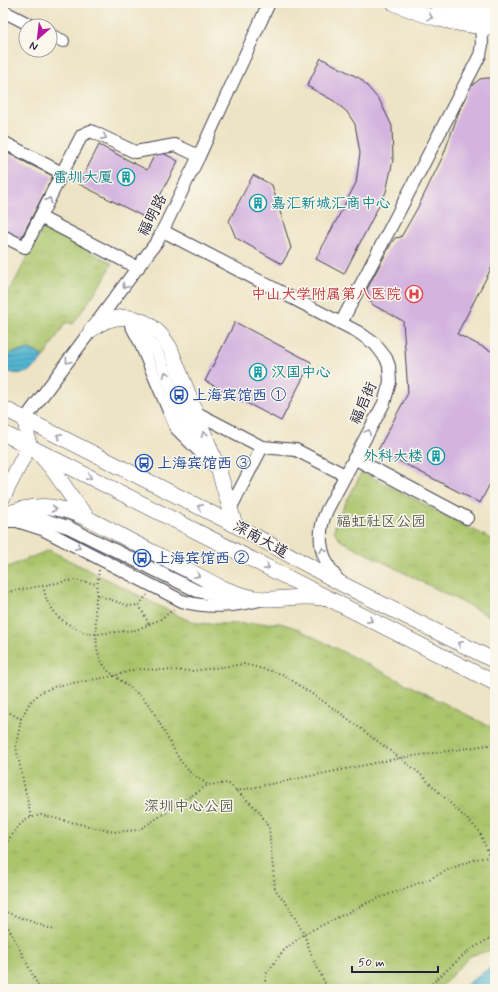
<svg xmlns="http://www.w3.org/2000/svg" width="498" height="992" font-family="Mynerve,'LXGW WenKai TC',sans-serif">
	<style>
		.park { fill: url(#park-tufts); stroke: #667454 }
		.water { fill: url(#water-rules); stroke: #3a6c86 }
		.building { fill: #d4b4df }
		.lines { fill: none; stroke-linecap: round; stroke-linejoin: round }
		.minor-casing { stroke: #403f50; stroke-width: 14 }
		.major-casing { stroke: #403f50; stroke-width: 16 }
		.path { stroke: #403f50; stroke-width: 2; stroke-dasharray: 1 3; stroke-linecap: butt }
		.minor { stroke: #fff; stroke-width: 12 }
		.major { stroke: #fff; stroke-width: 15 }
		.oneway { stroke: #9c9ca7 }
		.labels { text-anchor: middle; stroke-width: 3; stroke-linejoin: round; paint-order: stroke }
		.culture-label { font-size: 15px; fill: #0d838f; stroke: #fbf7ec; text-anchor: end }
		.street-label { font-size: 15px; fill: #22223b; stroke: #fbf7ec }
		.health-label { font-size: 15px; fill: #be3a42; stroke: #fbf7ec; text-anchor: end }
		.transit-label { font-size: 15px; fill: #164399; stroke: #fbf7ec; text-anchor: start }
		.park-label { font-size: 15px; fill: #525b4c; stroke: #fbf7ec }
	</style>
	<defs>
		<pattern id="park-tufts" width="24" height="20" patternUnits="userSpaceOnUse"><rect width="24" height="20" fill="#abc56c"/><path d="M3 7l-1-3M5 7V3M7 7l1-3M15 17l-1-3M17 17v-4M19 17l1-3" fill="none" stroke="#93a95e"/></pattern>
		<pattern id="water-rules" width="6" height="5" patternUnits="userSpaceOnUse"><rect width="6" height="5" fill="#53b5d1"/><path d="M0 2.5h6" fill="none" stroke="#4493ab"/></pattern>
	</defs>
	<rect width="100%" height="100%" fill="#fbf7ec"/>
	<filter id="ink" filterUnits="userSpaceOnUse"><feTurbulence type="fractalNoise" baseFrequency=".025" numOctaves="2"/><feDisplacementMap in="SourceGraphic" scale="8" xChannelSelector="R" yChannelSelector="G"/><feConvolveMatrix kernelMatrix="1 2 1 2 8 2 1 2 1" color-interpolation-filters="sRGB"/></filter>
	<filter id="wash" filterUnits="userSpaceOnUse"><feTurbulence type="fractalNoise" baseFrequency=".012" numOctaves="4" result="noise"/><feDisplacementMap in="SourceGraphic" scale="16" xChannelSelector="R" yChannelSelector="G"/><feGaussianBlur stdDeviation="0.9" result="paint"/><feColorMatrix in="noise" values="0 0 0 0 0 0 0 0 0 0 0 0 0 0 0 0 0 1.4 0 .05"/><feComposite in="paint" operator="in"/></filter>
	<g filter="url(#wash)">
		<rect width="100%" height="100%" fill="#ede4c5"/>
		<g class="park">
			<polygon points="43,227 112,263 103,281 73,324 66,322 44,357 30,349 12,353 3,369 3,304"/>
			<polygon points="362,472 495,541 495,619 340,540 334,531 336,521"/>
			<polygon points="49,550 185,619 198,623 212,624 280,623 296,628 495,729 495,949 470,956 439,989 3,989 3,569"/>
		</g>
		<g class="water">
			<path d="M 30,349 L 44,357 C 33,372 21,379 3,369 L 11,353 Z"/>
			<polygon points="495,965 495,988 493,989 461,989 480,974"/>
		</g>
		<g id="blocks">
			<g class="building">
				<polygon points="321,58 361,79 380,101 392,126 393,160 386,192 344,274 316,259 356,183 360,153 355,124 347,112 334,101 307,86"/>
				<polygon points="487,78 495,78 495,261 457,334 495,353 495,474 480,503 378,450 408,393 403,321 373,305 370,301 367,289 392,242 395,238 401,237 418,207 443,156 460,109 469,88 480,79"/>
				<polygon points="99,145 147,170 157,150 178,161 148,219 79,184"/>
				<polygon points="3,151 53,176 20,240 3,231"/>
				<polygon points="253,175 272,185 291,248 282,264 236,238 229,221"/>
				<polygon points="235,322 311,362 281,421 205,381"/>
			</g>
		</g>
	</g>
	<g filter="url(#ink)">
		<use href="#blocks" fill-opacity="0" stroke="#403f50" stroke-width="1"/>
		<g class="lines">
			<defs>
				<g id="minor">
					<polyline points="3,11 32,26"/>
					<polyline points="50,35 63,41"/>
					<polyline points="3,142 62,173 25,247 3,236"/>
					<polyline points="62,173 82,135 91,131 135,152 175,145 199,156"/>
					<polyline points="40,217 138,268"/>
					<path d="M 163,231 L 358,332 L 375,344 L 386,358 L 389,366 L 390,382 L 384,403 L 327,510 C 315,536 321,560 339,581"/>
					<polyline points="341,323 480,55 482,45 480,3"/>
					<polyline points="131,325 139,340 176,428 216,468"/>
					<polyline points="138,331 145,337 157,352 195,444"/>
					<polyline points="195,412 262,447 296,450 345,475"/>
					<polyline points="25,419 158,240 199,156 269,3"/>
					<polyline points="354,458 467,518"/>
					<polyline points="230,509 262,447"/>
					<polyline points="20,516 39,518 68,527 197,591 219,596 239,596"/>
					<path d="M 3,521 L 17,521 L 42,529 L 182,601 C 208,609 234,606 260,600"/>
				</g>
				<g id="major">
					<path d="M 394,3 C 429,18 457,25 495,28"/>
					<polyline points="436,3 462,10 495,15"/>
					<path d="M 91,330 C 121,307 152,317 170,348 L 219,471 L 235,525"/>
					<polyline points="3,408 235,525 342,584 495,661"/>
					<polyline points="3,433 495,683"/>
					<path d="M 39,454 C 59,473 70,499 89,519"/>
					<polyline points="3,497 29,446 25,419"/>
					<path d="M 3,516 C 18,509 34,505 51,507 C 78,511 103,526 127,539 C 158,555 190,571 222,588 C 236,593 251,599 267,599 C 285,599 304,595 322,598"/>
				</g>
			</defs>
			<use href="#minor" class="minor-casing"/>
			<use href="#major" class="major-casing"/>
			<g class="path">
				<polyline points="99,570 95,608 97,649 100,659 107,670 142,697 152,709 179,759 190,772 208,785"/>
				<polyline points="43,586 47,601 58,617 66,623 85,633 96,634 136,630 161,619 174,609"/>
				<polyline points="3,593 73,580 97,584"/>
				<polyline points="97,595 129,606 139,605 147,595"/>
				<polyline points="139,605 149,624"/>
				<polyline points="3,709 21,719"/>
				<polyline points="236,791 400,758 495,744"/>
				<polyline points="31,817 16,747 21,719 30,702 40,693 56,686 114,676 136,669 192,671 244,664 282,674 339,712 418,772 479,831 490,857"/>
				<path d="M 3,848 C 14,832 20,818 41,815 L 114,832 L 139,830 L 208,785 L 228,783 L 259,811 L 269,828 L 275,889 L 288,906 L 304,934 L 313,959 L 328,989"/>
				<polyline points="3,911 54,930"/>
				<polyline points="3,917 40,989"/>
				<polyline points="263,989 267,973 282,952 304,934 369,902 427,880 452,868 476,859 495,856"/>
				<polyline points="426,989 467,952 495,935"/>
			</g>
			<use href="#minor" class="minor"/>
			<use href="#major" class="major"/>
		</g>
		<defs><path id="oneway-chevron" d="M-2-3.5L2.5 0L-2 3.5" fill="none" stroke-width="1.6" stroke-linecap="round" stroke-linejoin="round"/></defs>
		<g class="oneway">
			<use href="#oneway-chevron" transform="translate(430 17) rotate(17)"/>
			<use href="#oneway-chevron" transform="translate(104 137) rotate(26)"/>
			<use href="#oneway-chevron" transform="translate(49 200) rotate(-63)"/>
			<use href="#oneway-chevron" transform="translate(125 286) rotate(127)"/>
			<use href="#oneway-chevron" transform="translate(68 361) rotate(127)"/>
			<use href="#oneway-chevron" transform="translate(166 374) rotate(-113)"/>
			<use href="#oneway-chevron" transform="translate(368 432) rotate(-62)"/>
			<use href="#oneway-chevron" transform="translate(204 434) rotate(-112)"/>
			<use href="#oneway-chevron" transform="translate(59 436) rotate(-153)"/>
			<use href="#oneway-chevron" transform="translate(89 477) rotate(27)"/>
			<use href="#oneway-chevron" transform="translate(200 507) rotate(-153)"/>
			<use href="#oneway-chevron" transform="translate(54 509) rotate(11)"/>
			<use href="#oneway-chevron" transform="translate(78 547) rotate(27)"/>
			<use href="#oneway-chevron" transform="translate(323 550) rotate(-102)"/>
			<use href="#oneway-chevron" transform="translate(267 567) rotate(27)"/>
			<use href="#oneway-chevron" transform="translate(197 575) rotate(27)"/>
			<use href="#oneway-chevron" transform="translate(370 620) rotate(27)"/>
			<use href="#oneway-chevron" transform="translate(460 644) rotate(-153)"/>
		</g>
	</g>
	<defs>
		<symbol id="building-ring" viewBox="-11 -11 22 22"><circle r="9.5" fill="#fbf7ec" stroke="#0f9aa8" stroke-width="1.5"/><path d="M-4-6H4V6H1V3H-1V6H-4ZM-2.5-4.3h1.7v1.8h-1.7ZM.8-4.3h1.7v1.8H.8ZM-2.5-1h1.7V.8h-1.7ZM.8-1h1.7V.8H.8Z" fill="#0f9aa8"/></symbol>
		<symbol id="hospital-ring" viewBox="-11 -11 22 22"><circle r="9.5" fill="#fbf7ec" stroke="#e0444e" stroke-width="1.5"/><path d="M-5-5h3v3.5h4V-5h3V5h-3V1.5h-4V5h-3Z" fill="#e0444e"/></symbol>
		<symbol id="bus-ring" viewBox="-11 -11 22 22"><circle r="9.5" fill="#fbf7ec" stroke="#1a4fb4" stroke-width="1.5"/><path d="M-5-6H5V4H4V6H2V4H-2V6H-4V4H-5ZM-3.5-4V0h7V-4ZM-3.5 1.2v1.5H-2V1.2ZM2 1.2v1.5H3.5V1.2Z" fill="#1a4fb4"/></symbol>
	</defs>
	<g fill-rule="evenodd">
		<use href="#building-ring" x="116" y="167" width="20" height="20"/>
		<use href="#building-ring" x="248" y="193" width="20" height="20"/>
		<use href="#hospital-ring" x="404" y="284" width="20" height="20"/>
		<use href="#building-ring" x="248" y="362" width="20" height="20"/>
		<use href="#bus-ring" x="169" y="385" width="20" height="20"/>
		<use href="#building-ring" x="426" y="446" width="20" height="20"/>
		<use href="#bus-ring" x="134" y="453" width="20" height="20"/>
		<use href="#bus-ring" x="132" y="548" width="20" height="20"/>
	</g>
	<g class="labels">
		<g class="culture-label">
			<text x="113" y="182">雷圳大厦</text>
			<text x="271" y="208" text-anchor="start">嘉汇新城汇商中心</text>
			<text x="271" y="377" text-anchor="start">汉国中心</text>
			<text x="423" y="461">外科大楼</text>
		</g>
		<g class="street-label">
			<text transform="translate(152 215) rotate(-63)" y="5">福明路</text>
			<text transform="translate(363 403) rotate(-66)" y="5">福启街</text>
			<text transform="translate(261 539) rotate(29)" y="5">深南大道</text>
		</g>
		<g class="health-label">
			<text x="401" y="299">中山大学附属第八医院</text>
		</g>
		<g class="transit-label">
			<text x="192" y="400">上海宾馆西 ①</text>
			<text x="157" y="468">上海宾馆西 ③</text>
			<text x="155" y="563">上海宾馆西 ②</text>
		</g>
		<g class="park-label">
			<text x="381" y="526">福虹社区公园</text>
			<text x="189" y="811">深圳中心公园</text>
		</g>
	</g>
	<rect width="498" height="992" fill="none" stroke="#fbf7ec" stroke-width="16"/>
	<g transform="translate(38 38) rotate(208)"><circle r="19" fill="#fbf7ec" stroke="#a4a2a5"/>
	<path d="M0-3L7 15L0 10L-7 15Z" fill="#b5179e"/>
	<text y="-6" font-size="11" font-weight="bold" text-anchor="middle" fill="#22223b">N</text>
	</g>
	<path d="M352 966v6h86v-6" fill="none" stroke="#22223b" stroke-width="2"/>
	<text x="358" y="966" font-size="12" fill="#22223b" stroke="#fbf7ec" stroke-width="3" paint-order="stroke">50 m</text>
</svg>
